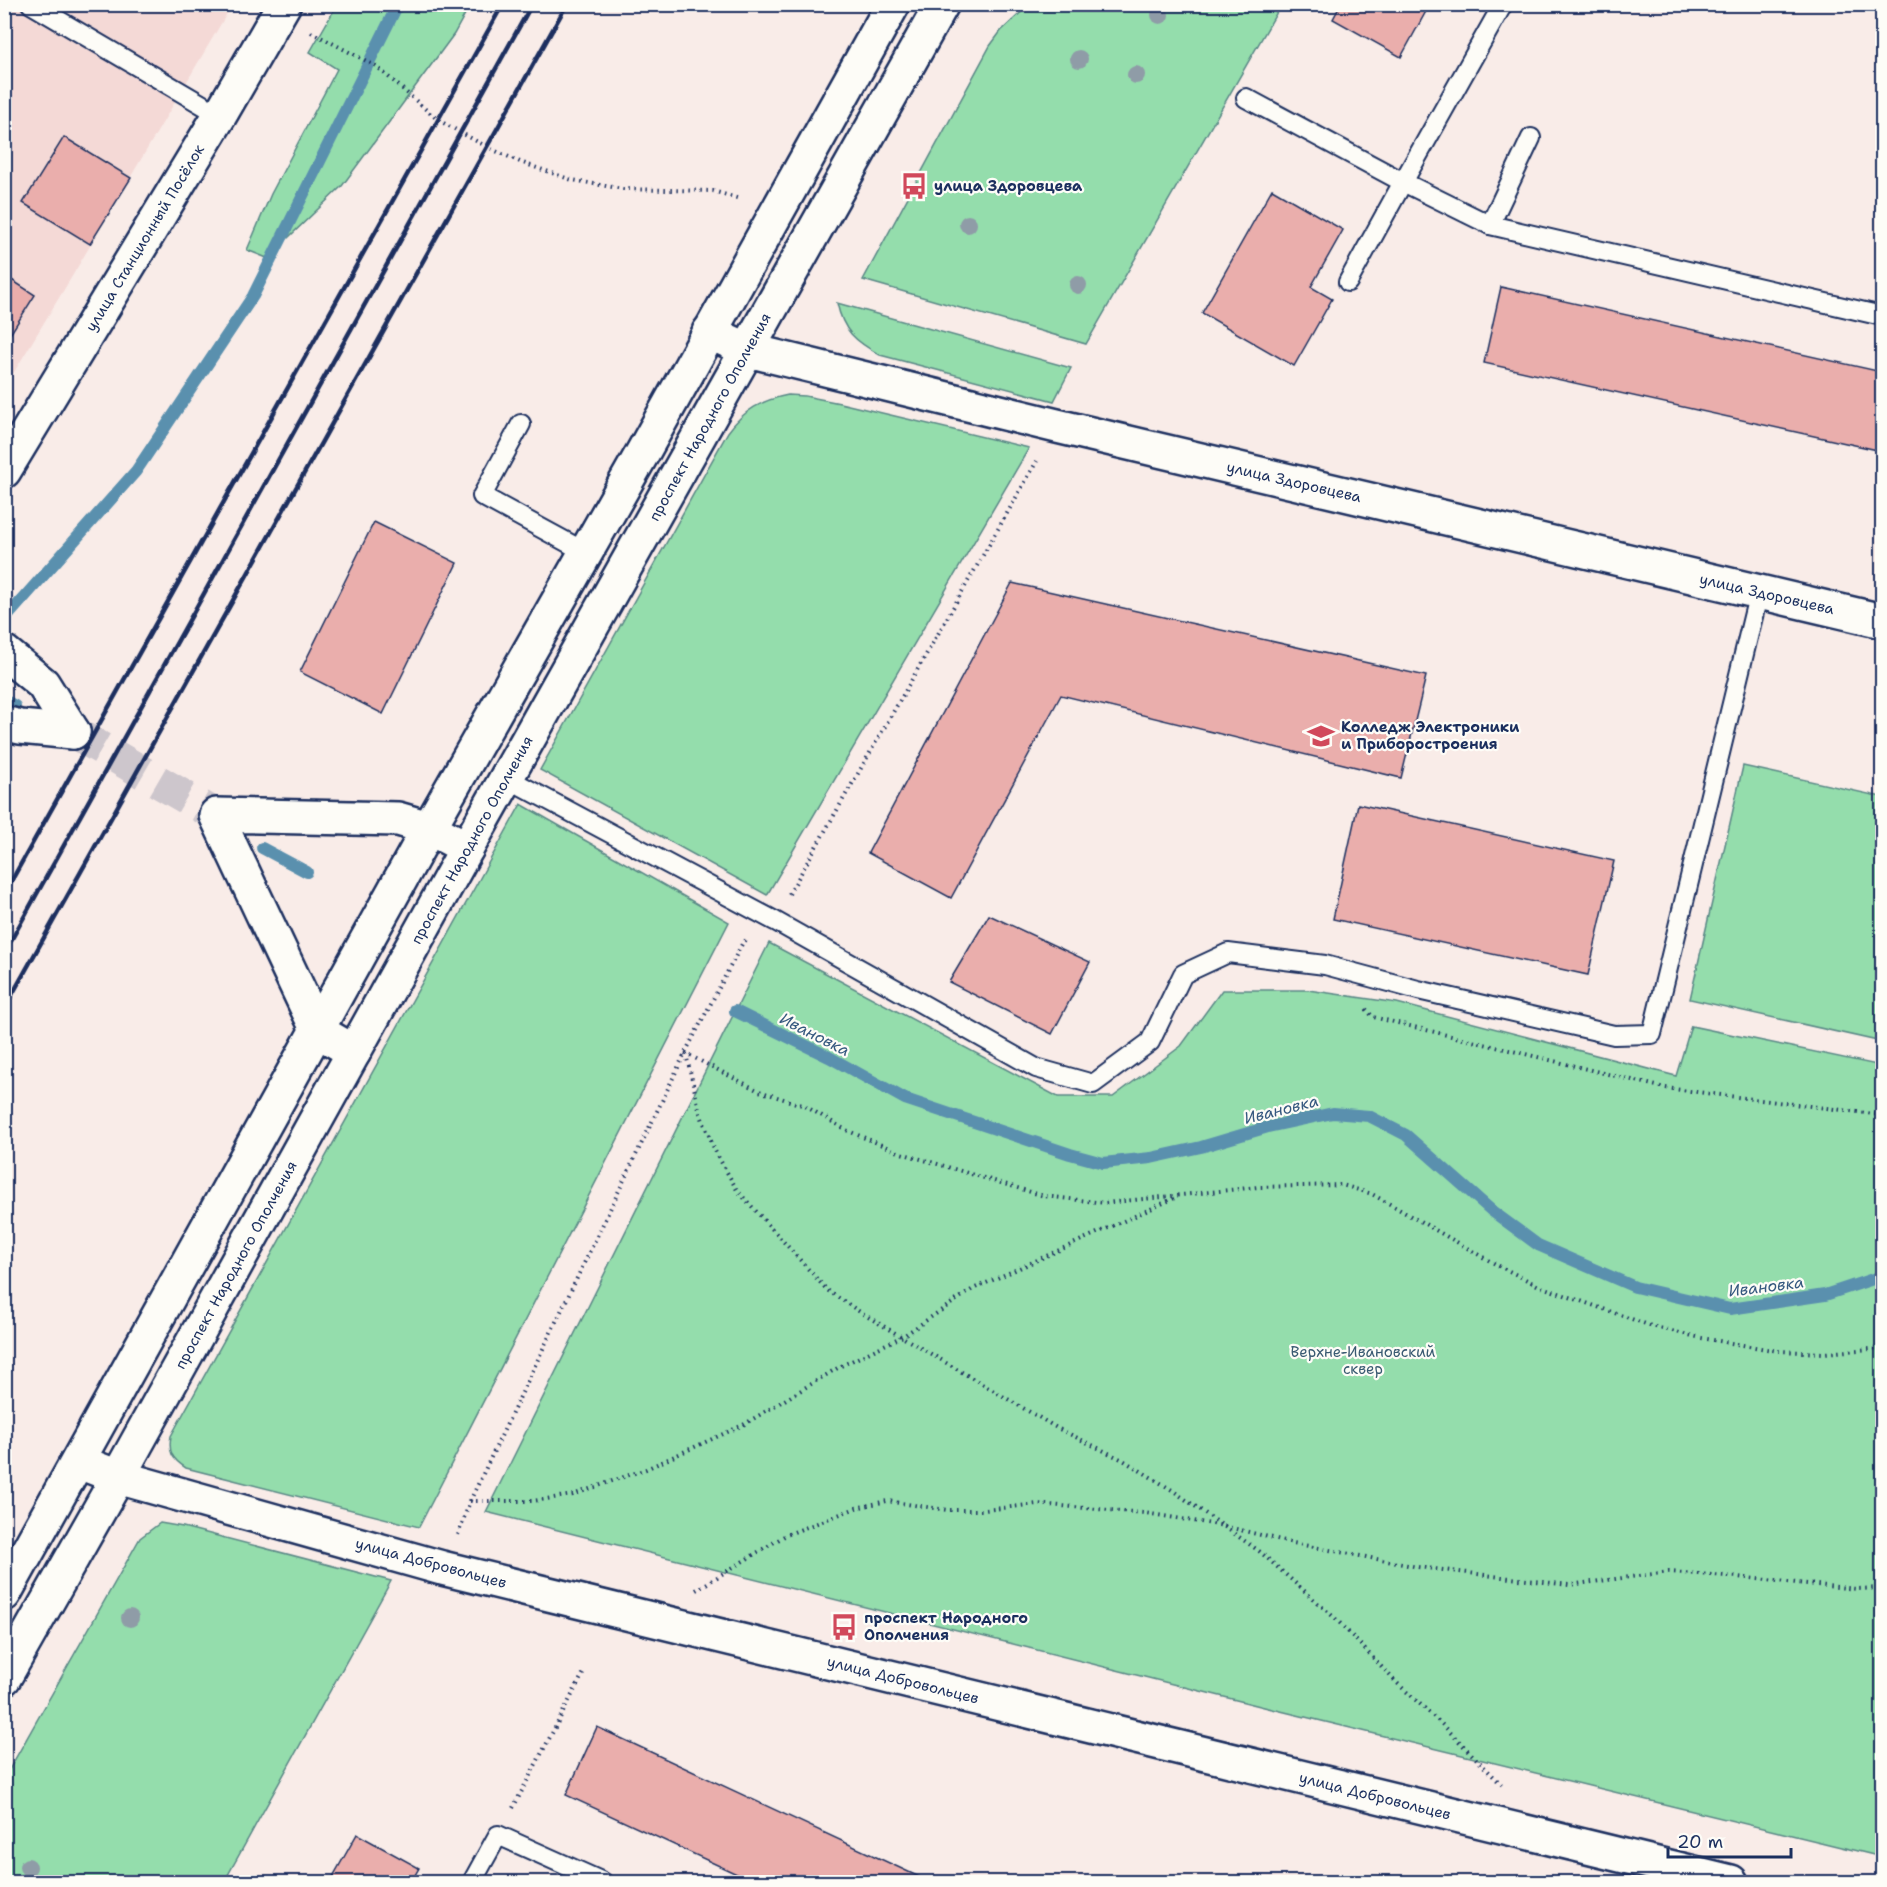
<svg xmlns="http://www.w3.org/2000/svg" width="1887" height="1887" font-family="'Shantell Sans',sans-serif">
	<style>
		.built { fill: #f4d9d6 }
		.green { fill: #94ddac; stroke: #588685; stroke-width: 1.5 }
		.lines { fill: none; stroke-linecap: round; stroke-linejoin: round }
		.stream { stroke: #5a90ae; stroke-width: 12 }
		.building { fill: #eaaeac; stroke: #1b2f5e; stroke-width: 1.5 }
		.street-tunnel { stroke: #cdc6cc; stroke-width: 33; stroke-dasharray: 33 16; stroke-linecap: butt }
		.lane-casing { stroke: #1b2f5e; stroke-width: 22 }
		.street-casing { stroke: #1b2f5e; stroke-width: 38 }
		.secondary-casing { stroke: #1b2f5e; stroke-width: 38 }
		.path { stroke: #1b2f5e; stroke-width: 4; stroke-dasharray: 1.5 4.5; stroke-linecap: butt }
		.lane { stroke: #fdfcf7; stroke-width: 18 }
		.street { stroke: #fdfcf7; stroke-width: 33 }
		.secondary { stroke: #fdfcf7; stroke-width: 33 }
		.rail { stroke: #1b2f5e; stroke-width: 4.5 }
		.tree { fill: #8f9ca7 }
		.labels { text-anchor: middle; stroke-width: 4.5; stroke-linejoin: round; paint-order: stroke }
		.poi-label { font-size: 15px; font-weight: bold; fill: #1b2f5e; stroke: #fdfcf7; text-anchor: start }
		.street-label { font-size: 15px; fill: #1b2f5e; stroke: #fdfcf7 }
		.park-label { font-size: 15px; fill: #395a72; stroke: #fdfcf7 }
		.water-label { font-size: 16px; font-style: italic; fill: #35587f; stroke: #fdfcf7 }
	</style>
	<rect width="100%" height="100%" fill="#f9ece8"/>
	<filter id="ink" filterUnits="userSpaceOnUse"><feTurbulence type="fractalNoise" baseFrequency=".0167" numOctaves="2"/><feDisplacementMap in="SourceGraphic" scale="12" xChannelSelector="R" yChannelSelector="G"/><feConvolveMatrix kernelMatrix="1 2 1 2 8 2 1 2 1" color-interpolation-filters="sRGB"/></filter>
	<g filter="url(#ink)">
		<polygon class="built" points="5,5 232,5 74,273 5,387"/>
		<g class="green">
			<polygon points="337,5 470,5 454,34 342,186 267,258 247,250 271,194 337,69 310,52"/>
			<polygon points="1029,5 1281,5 1086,344 863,280 990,46 1001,31"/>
			<path d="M 837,303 L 1071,368 L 1054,401 L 880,355 C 855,341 843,331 837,303 Z"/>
			<path d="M 788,395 L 805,396 L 840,403 L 1029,448 L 767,895 L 540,770 L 728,432 C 744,410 762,400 788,395 Z"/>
			<polygon points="1743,766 1882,797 1882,1042 1690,999"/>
			<path d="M 521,804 L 729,922 L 419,1527 L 186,1468 C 172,1459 168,1452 171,1436 Z"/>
			<polygon points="769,943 1058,1097 1113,1097 1181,1046 1222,990 1308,990 1397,1003 1676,1076 1691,1026 1882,1066 1882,1857 1264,1707 486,1512"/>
			<polygon points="160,1523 183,1527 391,1581 224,1882 5,1882 5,1777 140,1538"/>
		</g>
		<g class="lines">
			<g class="stream">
				<polyline points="5,619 136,471 253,296 398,4"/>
				<polyline points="4,700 15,706"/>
				<polyline points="262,848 307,872"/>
				<polyline points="735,1011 829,1057 905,1099 1070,1154 1103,1163 1151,1158 1201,1147 1268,1127 1333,1113 1369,1116 1406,1135 1492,1211 1538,1245 1635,1287 1730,1309 1825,1295 1882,1276"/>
			</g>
		</g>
		<g class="building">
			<polygon points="1341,4 1430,4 1401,57 1333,19"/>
			<polygon points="64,137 131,178 90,244 23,203"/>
			<polygon points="1272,189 1343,230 1311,287 1332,299 1294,366 1202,313"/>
			<polygon points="4,275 35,295 4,344"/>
			<polygon points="1501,287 1882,372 1882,451 1484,363"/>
			<polygon points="374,522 457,563 383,714 300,672"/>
			<polygon points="1012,583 1426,676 1401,778 1061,695 951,898 868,853"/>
			<polygon points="1358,804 1614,861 1588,975 1333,919"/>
			<polygon points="989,915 1090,962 1052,1034 949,982"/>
			<polygon points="597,1727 930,1882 754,1882 566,1795"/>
			<polygon points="357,1834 419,1868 411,1882 330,1882"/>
		</g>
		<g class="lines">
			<polyline class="street-tunnel" points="73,732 216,815"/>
			<defs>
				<g id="lane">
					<polyline points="31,4 220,115"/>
					<polyline points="1503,4 1403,182 1490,225 1882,316"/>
					<polyline points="1246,98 1403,182 1348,282"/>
					<polyline points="1490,225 1531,138"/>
					<polyline points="521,424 482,496 585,552"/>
					<polyline points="507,778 775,921 1036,1068 1093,1084 1150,1042 1183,974 1228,953 1325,965 1418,990 1614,1035 1652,1034 1759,592"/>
					<polyline points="472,1882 498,1835 603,1882"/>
				</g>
				<g id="street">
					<polyline points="709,332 748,350 1057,426 1882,621"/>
					<polyline points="4,471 220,115 284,4"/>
					<polyline points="4,652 43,684 73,732"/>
					<polyline points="4,723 20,727 73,732"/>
					<polyline points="354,1052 318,1031 216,815 398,819 429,828 467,848"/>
					<polyline points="79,1462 118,1477 442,1568 1731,1882"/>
				</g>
				<g id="secondary">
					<polyline points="4,1594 429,828 643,452 893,4"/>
					<polyline points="4,1678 118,1477 467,848 942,4"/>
				</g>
			</defs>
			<use href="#lane" class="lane-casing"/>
			<use href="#street" class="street-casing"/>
			<use href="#secondary" class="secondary-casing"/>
			<g class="path">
				<polyline points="311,32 376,66 438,120 487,147 520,162 572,180 623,189 713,191 740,199"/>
				<polyline points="789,894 1037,461"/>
				<polyline points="1366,1009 1373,1017 1665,1088 1882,1115"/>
				<polyline points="685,1053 759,1091 805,1106 846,1130 901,1153 1044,1196 1105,1203 1258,1187 1342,1185 1372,1194 1497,1265 1539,1286 1651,1326 1701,1338 1778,1351 1824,1353 1882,1348"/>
				<polyline points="686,1054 700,1113 715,1151 737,1190 827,1290 863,1314 1057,1428 1123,1460 1172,1490 1259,1551 1335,1618 1395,1681 1447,1729 1504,1787"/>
				<polyline points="470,1501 533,1501 573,1495 646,1469 743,1425 841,1366 903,1336 973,1289 1177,1197"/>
				<polyline points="458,1535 470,1501 685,1053 742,944 746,940"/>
				<polyline points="696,1590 786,1535 856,1508 887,1501 947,1510 985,1510 1037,1504 1145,1513 1224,1526 1293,1543 1418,1567 1569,1585 1669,1572 1727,1576 1857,1589 1882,1588"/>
				<polyline points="513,1808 583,1674"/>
			</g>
			<use href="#lane" class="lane"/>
			<use href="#street" class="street"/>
			<use href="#secondary" class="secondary"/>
			<g class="rail">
				<polyline points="4,894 503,4"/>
				<polyline points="4,953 532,4"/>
				<polyline points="4,1009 567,4"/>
			</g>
		</g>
		<g class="tree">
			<circle cx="1160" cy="15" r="9"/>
			<circle cx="1079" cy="59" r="9"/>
			<circle cx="1136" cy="75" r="9"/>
			<circle cx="968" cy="224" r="9"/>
			<circle cx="1078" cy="285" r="9"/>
			<circle cx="130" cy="1618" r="9"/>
			<circle cx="28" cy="1867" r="9"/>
		</g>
	</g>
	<defs>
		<symbol id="bus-bare" viewBox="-9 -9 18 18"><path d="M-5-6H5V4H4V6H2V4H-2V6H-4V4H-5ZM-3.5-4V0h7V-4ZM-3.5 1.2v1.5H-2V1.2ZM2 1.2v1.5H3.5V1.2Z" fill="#d1495b" stroke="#fdfcf7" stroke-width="2.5" paint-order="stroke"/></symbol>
		<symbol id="university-bare" viewBox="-9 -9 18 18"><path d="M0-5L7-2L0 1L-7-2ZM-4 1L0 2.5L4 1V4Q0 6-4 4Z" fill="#d1495b" stroke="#fdfcf7" stroke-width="2.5" paint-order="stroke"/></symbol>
	</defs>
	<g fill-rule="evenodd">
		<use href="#bus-bare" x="895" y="167" width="38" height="38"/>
		<use href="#university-bare" x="1302" y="717" width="38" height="38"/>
		<use href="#bus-bare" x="825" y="1608" width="38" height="38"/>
	</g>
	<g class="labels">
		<g class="poi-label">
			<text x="934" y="191">улица Здоровцева</text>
			<text x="1341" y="732">Колледж Электроники<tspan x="1341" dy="17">и Приборостроения</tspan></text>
			<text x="864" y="1623">проспект Народного<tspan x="864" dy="17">Ополчения</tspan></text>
		</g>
		<g class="street-label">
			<text transform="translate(145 238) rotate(-59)" y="5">улица Станционный Посёлок</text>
			<text transform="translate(710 417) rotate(-61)" y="5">проспект Народного Ополчения</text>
			<text transform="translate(1294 482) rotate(13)" y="5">улица Здоровцева</text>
			<text transform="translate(1767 594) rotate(13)" y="5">улица Здоровцева</text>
			<text transform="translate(472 840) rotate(-61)" y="5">проспект Народного Ополчения</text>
			<text transform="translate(236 1265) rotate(-61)" y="5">проспект Народного Ополчения</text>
			<text transform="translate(431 1563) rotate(15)" y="5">улица Добровольцев</text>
			<text transform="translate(903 1680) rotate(14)" y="5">улица Добровольцев</text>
			<text transform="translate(1375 1796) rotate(14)" y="5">улица Добровольцев</text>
		</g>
		<g class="park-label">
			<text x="1363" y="1357">Верхне-Ивановский<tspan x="1363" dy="17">сквер</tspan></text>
		</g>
		<g class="water-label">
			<text transform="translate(815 1034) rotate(27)" y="6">Ивановка</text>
			<text transform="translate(1281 1109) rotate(-14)" y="6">Ивановка</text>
			<text transform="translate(1766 1286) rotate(-7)" y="6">Ивановка</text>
		</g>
	</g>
	<rect width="1887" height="1887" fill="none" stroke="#fdfcf7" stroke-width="24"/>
	<rect x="12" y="12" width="1863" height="1863" fill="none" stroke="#1b2f5e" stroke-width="2" filter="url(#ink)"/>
	<path d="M1668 1848v9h123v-9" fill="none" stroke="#1b2f5e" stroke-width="3"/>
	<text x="1677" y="1848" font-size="18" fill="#1b2f5e" stroke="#fdfcf7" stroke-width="4.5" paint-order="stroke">20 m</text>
</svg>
